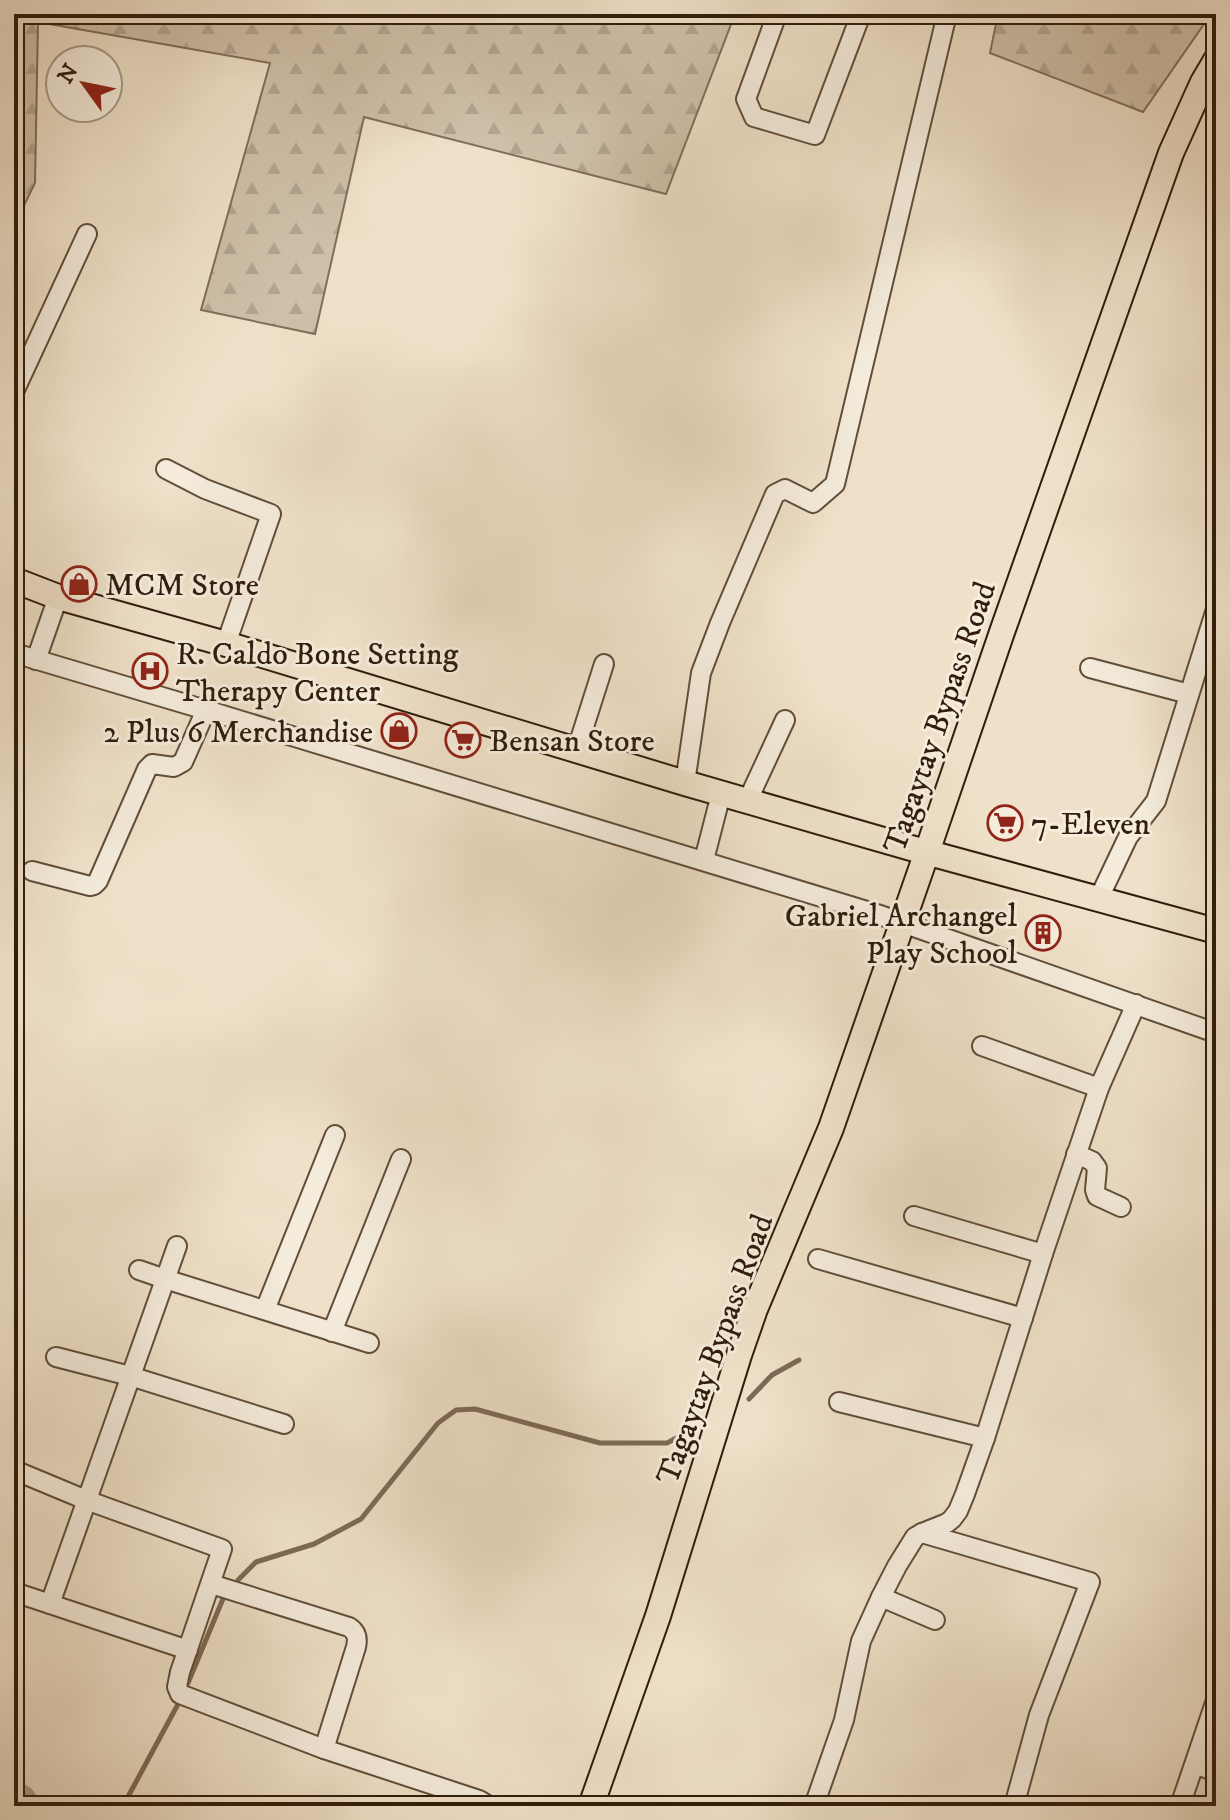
<svg xmlns="http://www.w3.org/2000/svg" width="1230" height="1820" font-family="'IM FELL DW Pica',serif">
	<style>
		.forest { fill: url(#forest-firs); stroke: #806e5a; stroke-width: 2 }
		.lines { fill: none; stroke-linecap: round; stroke-linejoin: round }
		.stream { stroke: #7c6a56; stroke-width: 5 }
		.river { stroke: #ae9e88; stroke-width: 28 }
		.minor-casing { stroke: #604e3a; stroke-width: 22 }
		.major-casing { stroke: #301d0b; stroke-width: 28 }
		.minor { stroke: #f5ecdc; stroke-width: 18 }
		.major { stroke: #efe1c9; stroke-width: 24 }
		.labels { text-anchor: middle; stroke-width: 6; stroke-linejoin: round; paint-order: stroke }
		.poi-label { font-size: 32px; fill: #301d0b; stroke: #f5ecdc; text-anchor: start }
		.street-label { font-size: 32px; fill: #301d0b; stroke: #f5ecdc }
	</style>
	<defs>
		<pattern id="forest-firs" width="22" height="20" patternUnits="userSpaceOnUse" patternTransform="scale(2)"><rect width="22" height="20" fill="#cfc0a9"/><path d="M5 1l3.5 6h-7zM16 11l3.5 6h-7z" fill="#b2a590"/></pattern>
	</defs>
	<rect width="100%" height="100%" fill="#efe1c9"/>
	<filter id="stains"><feTurbulence type="fractalNoise" baseFrequency=".0025" numOctaves="4"/><feColorMatrix values="0 0 0 0 .2 0 0 0 0 .09 0 0 0 0 .02 0 0 0 .5 -.17"/></filter>
	<radialGradient id="worn" r=".72"><stop offset=".6" stop-color="#630" stop-opacity="0"/><stop offset="1" stop-color="#630" stop-opacity=".3"/></radialGradient>
	<g class="forest">
		<polygon points="14,14 735,14 666,194 364,117 315,334 201,310 270,63 38,22 35,183 14,226"/>
		<polygon points="998,14 1211,14 1143,112 990,53"/>
	</g>
	<g class="lines">
		<g class="stream">
			<polyline points="749,1399 772,1375 799,1360"/>
			<polyline points="238,1580 256,1562 314,1544 361,1519 438,1423 456,1410 475,1409 600,1443 667,1443 697,1427"/>
			<polyline points="188,1683 225,1594"/>
			<polyline points="123,1806 177,1706"/>
		</g>
		<polyline class="river" points="14,1795 22,1799 26,1806"/>
		<defs>
			<g id="minor">
				<polyline points="777,14 746,99 754,117 815,135 861,14"/>
				<polyline points="14,392 87,234"/>
				<polyline points="166,469 205,489 271,514 226,644"/>
				<polyline points="14,653 206,710 877,914 1216,1033"/>
				<polyline points="36,660 58,597"/>
				<polyline points="1090,668 1189,694"/>
				<polyline points="576,752 604,664"/>
				<polyline points="685,783 701,673 720,623 775,494 785,489 813,503 835,484 947,14"/>
				<polyline points="747,802 785,720"/>
				<polyline points="704,860 721,794"/>
				<polyline points="32,871 90,886 94,885 98,881 147,769 152,764 174,767 183,762 206,710"/>
				<polyline points="1099,898 1128,837 1156,801 1216,609"/>
				<polyline points="982,1046 1099,1088"/>
				<polyline points="1076,1154 1092,1161 1097,1168 1095,1190 1097,1196 1121,1207"/>
				<polyline points="914,1216 1043,1254"/>
				<polyline points="818,1259 1023,1318"/>
				<polyline points="139,1270 165,1279 369,1343"/>
				<polyline points="265,1310 335,1135"/>
				<polyline points="332,1332 401,1159"/>
				<polyline points="56,1357 130,1376 284,1424"/>
				<polyline points="839,1402 985,1438"/>
				<polyline points="14,1470 86,1500 222,1549 180,1672 177,1687 180,1694 324,1749 479,1800 489,1806"/>
				<polyline points="922,1533 1090,1582 1039,1715 1014,1806"/>
				<path d="M 211,1584 L 349,1627 C 357,1632 358,1638 356,1647 L 324,1749"/>
				<polyline points="14,1592 188,1650"/>
				<polyline points="881,1597 935,1620"/>
				<polyline points="50,1604 177,1246"/>
				<polyline points="1195,1764 1216,1772"/>
				<polyline points="814,1806 844,1720 861,1641 881,1597 897,1566 915,1537 922,1533 947,1523 952,1519 958,1511 965,1494 985,1438 1043,1254 1099,1088 1136,1004"/>
				<polyline points="1180,1806 1216,1700"/>
			</g>
			<g id="major">
				<polyline points="14,580 58,597 226,644 685,783 911,848 1216,931"/>
				<polyline points="591,1806 658,1616 739,1355 755,1309 831,1128 927,852 1002,632 1171,153 1203,82 1216,60"/>
			</g>
		</defs>
		<use href="#minor" class="minor-casing"/>
		<use href="#major" class="major-casing"/>
		<use href="#minor" class="minor"/>
		<use href="#major" class="major"/>
	</g>
	<defs>
		<symbol id="shop-ring" viewBox="-11 -11 22 22"><circle r="9.5" fill="#f5ecdc" stroke="#8f2418" stroke-width="1.5"/><path d="M-5-2.5h2.3a2.7 3.5 0 0 1 5.4 0H5L5.5 6h-11ZM-1.5-2.5h3a1.5 2.3 0 0 0-3 0Z" fill="#8f2418"/></symbol>
		<symbol id="hospital-ring" viewBox="-11 -11 22 22"><circle r="9.5" fill="#f5ecdc" stroke="#8f2418" stroke-width="1.5"/><path d="M-5-5h3v3.5h4V-5h3V5h-3V1.5h-4V5h-3Z" fill="#8f2418"/></symbol>
		<symbol id="supermarket-ring" viewBox="-11 -11 22 22"><circle r="9.5" fill="#f5ecdc" stroke="#8f2418" stroke-width="1.5"/><path d="M-6-5.5h2.5l.6 2H6L4.5 2H-2.5L-4.4-4H-6ZM-1.5 3.2a1.3 1.3 0 1 0 .1 0ZM3 3.2a1.3 1.3 0 1 0 .1 0Z" fill="#8f2418"/></symbol>
		<symbol id="building-ring" viewBox="-11 -11 22 22"><circle r="9.5" fill="#f5ecdc" stroke="#8f2418" stroke-width="1.5"/><path d="M-4-6H4V6H1V3H-1V6H-4ZM-2.5-4.3h1.7v1.8h-1.7ZM.8-4.3h1.7v1.8H.8ZM-2.5-1h1.7V.8h-1.7ZM.8-1h1.7V.8H.8Z" fill="#8f2418"/></symbol>
	</defs>
	<g fill-rule="evenodd">
		<use href="#shop-ring" x="59" y="564" width="40" height="40"/>
		<use href="#hospital-ring" x="130" y="651" width="40" height="40"/>
		<use href="#shop-ring" x="379" y="711" width="40" height="40"/>
		<use href="#supermarket-ring" x="443" y="720" width="40" height="40"/>
		<use href="#supermarket-ring" x="985" y="803" width="40" height="40"/>
		<use href="#building-ring" x="1023" y="913" width="40" height="40"/>
	</g>
	<g class="labels">
		<g class="poi-label">
			<text x="105" y="595">MCM Store</text>
			<text x="176" y="664">R. Caldo Bone Setting<tspan x="176" dy="37">Therapy Center</tspan></text>
			<text x="373" y="742" text-anchor="end">2 Plus 6 Merchandise</text>
			<text x="489" y="751">Bensan Store</text>
			<text x="1031" y="834">7-Eleven</text>
			<text x="1017" y="926" text-anchor="end">Gabriel Archangel<tspan x="1017" dy="37">Play School</tspan></text>
		</g>
		<g class="street-label">
			<text transform="translate(939 717) rotate(-71)" y="11">Tagaytay Bypass Road</text>
			<text transform="translate(714 1349) rotate(-70)" y="11">Tagaytay Bypass Road</text>
		</g>
	</g>
	<rect width="1230" height="1820" fill="none" stroke="#efe1c9" stroke-width="48"/>
	<rect x="16" y="16" width="1198" height="1788" fill="none" stroke="#301d0b" stroke-width="4"/>
	<rect x="24" y="24" width="1182" height="1772" fill="none" stroke="#301d0b" stroke-width="2"/>
	<g transform="translate(84 84) rotate(303)"><circle r="38" fill="#f5ecdc" stroke="#a69988" stroke-width="2"/>
	<path d="M0-6L14 30L0 20L-14 30Z" fill="#8f2418"/>
	<text y="-12" font-size="22" font-weight="bold" text-anchor="middle" fill="#301d0b">N</text>
	</g>
	<rect width="100%" height="100%" filter="url(#stains)"/>
	<rect width="100%" height="100%" fill="url(#worn)"/>
</svg>
